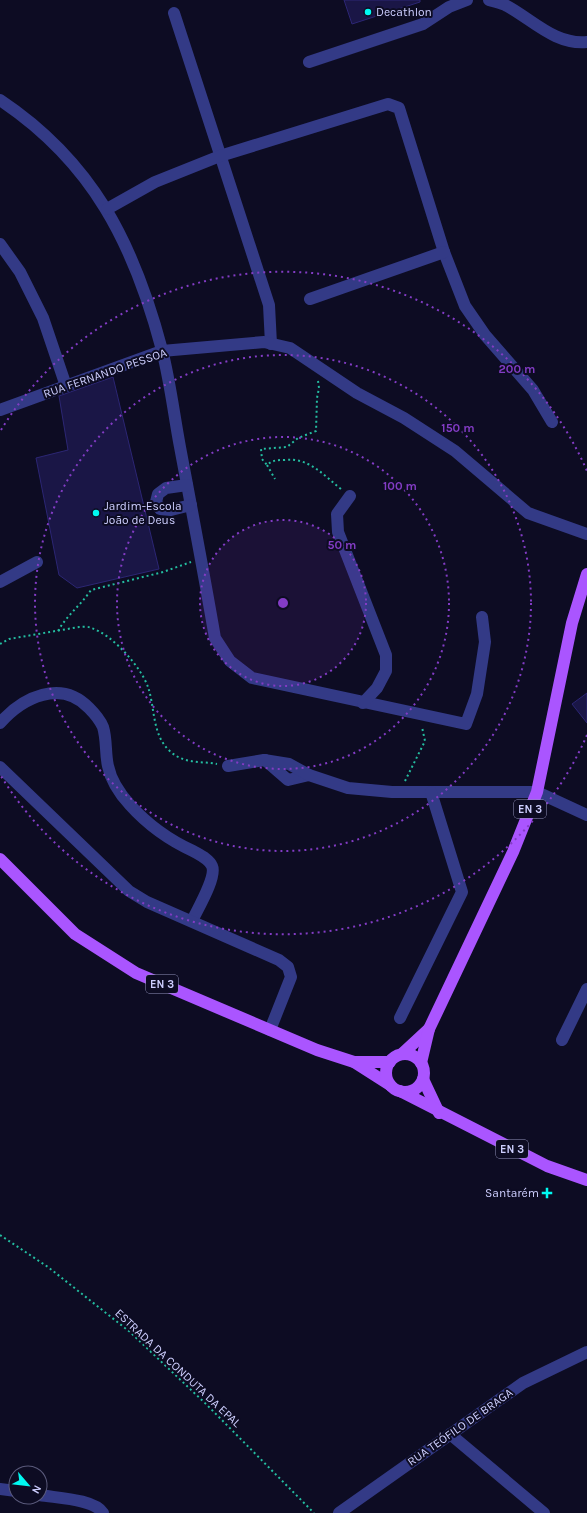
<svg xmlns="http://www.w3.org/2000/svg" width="587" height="1513" font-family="Karla,sans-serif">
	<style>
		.building { fill: #1a1646; stroke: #2c2674 }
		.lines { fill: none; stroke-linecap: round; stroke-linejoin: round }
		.path { stroke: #24bda0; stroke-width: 2; stroke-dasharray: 2 3; stroke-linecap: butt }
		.minor { stroke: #333a86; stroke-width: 12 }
		.major { stroke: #a5f; stroke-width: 12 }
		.ring { fill: none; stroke: #833cc5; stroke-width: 2; stroke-dasharray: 2 4 }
		.poi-dot { fill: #00f9f2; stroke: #0d0c23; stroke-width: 1.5 }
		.labels { text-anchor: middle; stroke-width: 4; stroke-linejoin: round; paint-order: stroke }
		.shield { fill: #0d0c23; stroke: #9494bd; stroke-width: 1 }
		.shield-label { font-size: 11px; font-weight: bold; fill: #cecfff }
		.poi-label { font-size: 12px; fill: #cecfff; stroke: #0d0c23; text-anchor: start }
		.street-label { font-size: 12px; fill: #cecfff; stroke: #0d0c23 }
		.centre { fill: #833cc5; stroke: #0d0c23; stroke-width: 2 }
		.ring-label { font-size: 12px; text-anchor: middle; font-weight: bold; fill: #833cc5; stroke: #0d0c23; stroke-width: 4; stroke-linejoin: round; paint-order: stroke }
	</style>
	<rect width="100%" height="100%" fill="#0d0c23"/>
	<g class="building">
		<polygon points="344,0 420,0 420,2 352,24"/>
		<polygon points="113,377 159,569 77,588 59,575 36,458 68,450 59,396"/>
		<polygon points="587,693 587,723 572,704"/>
	</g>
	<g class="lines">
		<g class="path">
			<path d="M 318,381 L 319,388 L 317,398 L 316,431 L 298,438 L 287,447 L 261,449 L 262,459 L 267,465 C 273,460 277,460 284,460 C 309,457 323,475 341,489"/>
			<polyline points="267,465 275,479"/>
			<path d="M 58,631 C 67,615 81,605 91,590 L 163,572 L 191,562"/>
			<path d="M 0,644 L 9,639 L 79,627 C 83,627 88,626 91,628 C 112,634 141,667 148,687 C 155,707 152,737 171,752 C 184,764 201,761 217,764"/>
			<polyline points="405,781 425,741 422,727"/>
			<polyline points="0,1235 48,1267 130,1332 207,1405 314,1513"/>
		</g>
		<g class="minor">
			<path d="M 489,0 C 495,2 502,3 507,6 C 533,20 555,45 587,42"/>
			<polyline points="174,13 269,305 271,344"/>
			<polyline points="309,62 423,24 449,7 467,0"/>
			<path d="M 0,100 C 93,162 134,244 162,350 C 170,381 174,415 180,447 C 192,511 204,574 215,638 L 230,661 L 252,678 L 466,724 L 477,694 L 485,642 L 482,617"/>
			<polyline points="107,209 155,182 220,156 388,104 399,108 444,252 465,306 485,335 533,390 552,422"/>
			<polyline points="0,244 20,272 43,318 66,386"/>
			<polyline points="310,299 444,252"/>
			<polyline points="0,410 162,351 264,342 290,348 357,393 404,418 455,451 528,513 587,534"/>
			<polyline points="187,485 166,488 158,494 156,502 160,509 171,510 191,505"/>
			<polyline points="350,496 337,514 338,532 386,655 386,671 377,688 363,703"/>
			<polyline points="0,582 37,562"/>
			<path d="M 0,723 C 23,697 61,679 89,708 C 94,713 100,720 103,727 C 107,740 105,753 108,766 C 111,781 120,794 130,805 C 148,825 169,840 193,851 C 200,855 209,859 212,866 C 217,877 197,910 192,921"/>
			<polyline points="265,760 288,780 309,775"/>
			<polyline points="228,766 264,760 289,764 309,775 348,788 392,792 537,792 587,815"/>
			<polyline points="0,767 129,891 147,902 279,960 288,967 291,977 270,1030"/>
			<polyline points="400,1018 462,892 431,792"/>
			<polyline points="562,1040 587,989"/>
			<polyline points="450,1434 544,1513"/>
			<polyline points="0,1489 16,1491"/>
			<path d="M 40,1495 C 56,1498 94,1499 103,1513"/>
			<polyline points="339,1513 523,1383 587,1352"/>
		</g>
		<g class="major">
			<polyline points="0,859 75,934 136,973 317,1050 354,1062 390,1085"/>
			<polyline points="402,1054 429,1029"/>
			<circle cx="405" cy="1073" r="19"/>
			<polyline points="354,1062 390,1062"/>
			<polyline points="421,1063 429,1029 513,852 537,792 572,623 587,574"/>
			<polyline points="423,1079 439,1113"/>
			<polyline points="400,1091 547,1166 587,1180"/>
		</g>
	</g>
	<circle cx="283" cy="603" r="83" fill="#833cc5" fill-opacity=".12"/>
	<g class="ring">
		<circle cx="283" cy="603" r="83"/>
		<circle cx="283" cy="603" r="166"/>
		<circle cx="283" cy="603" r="248"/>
		<path d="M587 735A331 331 0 0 1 1 776M1 430A331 331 0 0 1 587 471"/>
	</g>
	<g class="poi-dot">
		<circle cx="368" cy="12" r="4"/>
		<circle cx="96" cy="513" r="4"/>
		<path d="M545 1187h4v4h4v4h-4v4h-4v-4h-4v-4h4z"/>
	</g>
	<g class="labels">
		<g class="shield">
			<rect x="514" y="800" width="32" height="18" rx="3"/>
			<rect x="146" y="975" width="32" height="18" rx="3"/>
			<rect x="496" y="1140" width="32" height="18" rx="3"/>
		</g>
		<g class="shield-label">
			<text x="530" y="813">EN 3</text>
			<text x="162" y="988">EN 3</text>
			<text x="512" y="1153">EN 3</text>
		</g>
		<g class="poi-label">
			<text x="376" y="16">Decathlon</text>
			<text x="104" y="510">Jardim-Escola<tspan x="104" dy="14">João de Deus</tspan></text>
			<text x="539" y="1197" text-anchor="end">Santarém</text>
		</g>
		<g class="street-label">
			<text transform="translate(105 373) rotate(-19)" y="4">RUA FERNANDO PESSOA</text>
			<text transform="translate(178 1368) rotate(43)" y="4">ESTRADA DA CONDUTA DA EPAL</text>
			<text transform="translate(460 1427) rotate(-35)" y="4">RUA TEÓFILO DE BRAGA</text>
		</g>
	</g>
	<circle cx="283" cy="603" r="6" class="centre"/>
	<g class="ring-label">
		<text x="517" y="373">200 m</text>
		<text x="458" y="432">150 m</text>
		<text x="400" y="490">100 m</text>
		<text x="342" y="549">50 m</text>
	</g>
	<g transform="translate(28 1485) rotate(118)"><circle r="19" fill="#0d0c23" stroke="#5a5a7b"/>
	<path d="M0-3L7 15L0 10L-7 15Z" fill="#00f9f2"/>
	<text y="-6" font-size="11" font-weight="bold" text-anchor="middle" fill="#cecfff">N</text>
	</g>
</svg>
